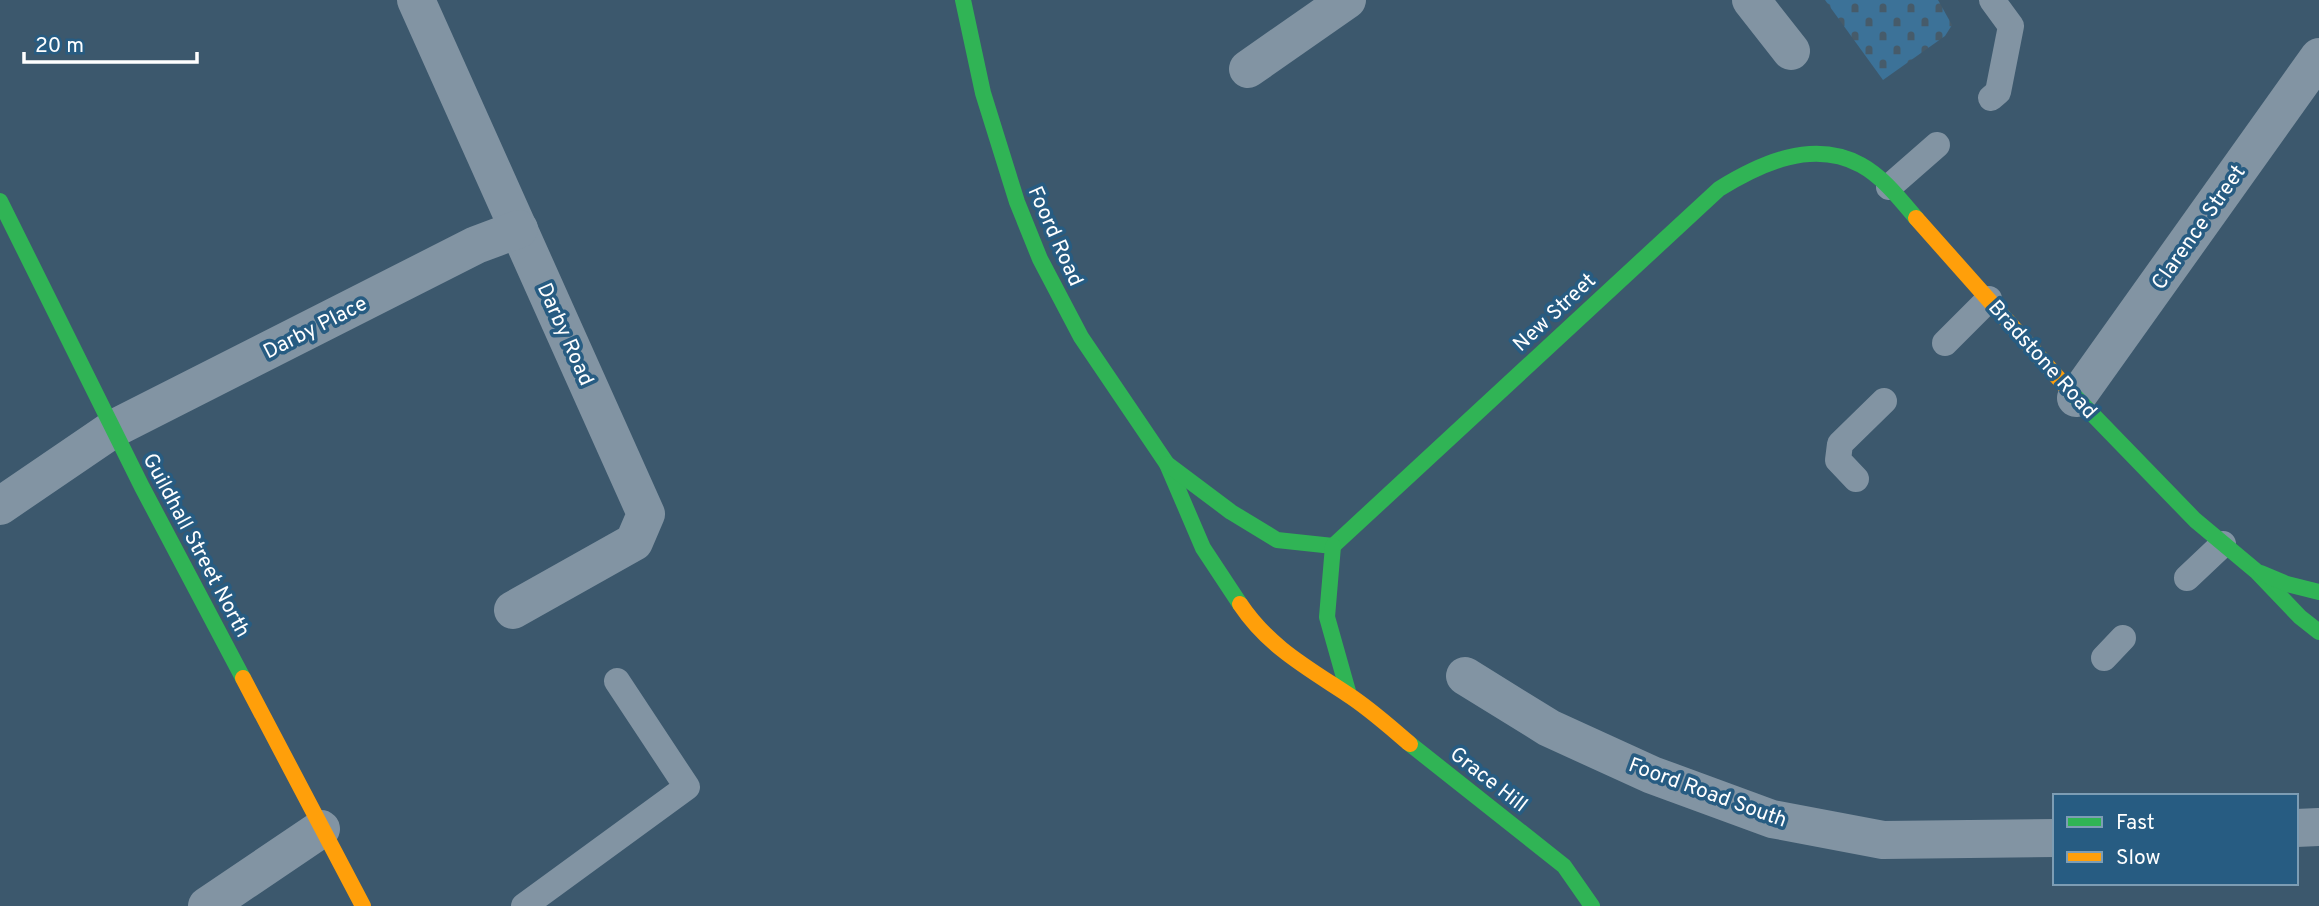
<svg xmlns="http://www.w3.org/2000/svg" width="2319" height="906" font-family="Overpass,sans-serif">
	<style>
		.cemetery { fill: url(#cemetery-stones) }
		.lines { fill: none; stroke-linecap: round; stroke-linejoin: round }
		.lane { stroke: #8294a3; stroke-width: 26 }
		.street { stroke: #8294a3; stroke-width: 38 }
		.fast { stroke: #30b455; stroke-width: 16 }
		.slow { stroke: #ff9f0a; stroke-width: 16 }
		.labels { text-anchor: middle; stroke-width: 7; stroke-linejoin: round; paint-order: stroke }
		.street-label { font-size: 21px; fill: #fff; stroke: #275c82 }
	</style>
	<defs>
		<pattern id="cemetery-stones" width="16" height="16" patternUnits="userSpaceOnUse" patternTransform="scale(1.75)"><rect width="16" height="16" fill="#3c7298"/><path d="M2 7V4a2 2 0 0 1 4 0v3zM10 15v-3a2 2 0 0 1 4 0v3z" fill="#465b6a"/></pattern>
	</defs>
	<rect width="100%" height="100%" fill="#3c586d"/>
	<polygon class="cemetery" points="1825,0 1938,0 1952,25 1945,36 1883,80"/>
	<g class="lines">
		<g class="lane">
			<polyline points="1991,98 1998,92 2011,26 1992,0"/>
			<polyline points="1889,187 1937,145"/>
			<polyline points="1945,343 1989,299"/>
			<polyline points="1856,479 1838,460 1840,444 1884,401"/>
			<polyline points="2187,578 2223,544"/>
			<polyline points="2104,658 2123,638"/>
			<polyline points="524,906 687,787 617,681"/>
		</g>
		<g class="street">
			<polyline points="416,0 646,514 634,542 513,610"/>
			<polyline points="1751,0 1791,51"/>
			<polyline points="1248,69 1347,0"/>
			<polyline points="2076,398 2319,57"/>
			<polyline points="0,506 113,429 476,245 519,229"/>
			<polyline points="1465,676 1549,728 1652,775 1772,819 1883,840 2055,838"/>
			<polyline points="2296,828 2319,827"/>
			<polyline points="207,906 321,829"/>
		</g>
		<g class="fast">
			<polyline points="963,0 983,93 1017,202 1040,259 1081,337 1167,464 1203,548 1240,604"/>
			<polyline points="0,201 142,487 243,678"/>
			<polyline points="2067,388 2195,520 2256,571 2300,617 2319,632"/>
			<polyline points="1167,464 1231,512 1277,540 1333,546"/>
			<path d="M 1333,546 L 1719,189 C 1761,163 1813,139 1861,165 C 1883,177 1900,199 1916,218"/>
			<polyline points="1333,546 1327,617 1349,695"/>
			<polyline points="2261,573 2287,584 2319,592"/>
			<polyline points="1410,744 1564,866 1592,906"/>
		</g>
		<g class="slow">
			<polyline points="1916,218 2067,388"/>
			<path d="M 1240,604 C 1268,646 1306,667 1347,694 C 1369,708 1390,727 1410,744"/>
			<polyline points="243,678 363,906"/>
		</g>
	</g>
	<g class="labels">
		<g class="street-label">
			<text transform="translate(2198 227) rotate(-55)" y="7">Clarence Street</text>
			<text transform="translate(1056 236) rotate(66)" y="7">Foord Road</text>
			<text transform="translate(1554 312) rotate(-43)" y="7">New Street</text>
			<text transform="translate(315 327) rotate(-27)" y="7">Darby Place</text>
			<text transform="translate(566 334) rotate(66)" y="7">Darby Road</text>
			<text transform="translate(2043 359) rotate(48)" y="7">Bradstone Road</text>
			<text transform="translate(197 545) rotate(62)" y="7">Guildhall Street North</text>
			<text transform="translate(1489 779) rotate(38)" y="7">Grace Hill</text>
			<text transform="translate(1708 792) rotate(20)" y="7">Foord Road South</text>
		</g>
	</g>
	<rect x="2053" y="794" width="245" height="91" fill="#275c82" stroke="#7d9db4" stroke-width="2"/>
	<rect x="2067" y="817" width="35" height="10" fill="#30b455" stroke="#7d9db4" stroke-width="2"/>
	<text x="2116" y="829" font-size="21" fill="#ffffff">Fast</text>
	<rect x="2067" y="852" width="35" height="10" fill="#ff9f0a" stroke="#7d9db4" stroke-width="2"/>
	<text x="2116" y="864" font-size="21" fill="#ffffff">Slow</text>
	<path d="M24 52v10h173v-10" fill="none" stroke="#ffffff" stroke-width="3.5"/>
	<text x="35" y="52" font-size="21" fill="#ffffff" stroke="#275c82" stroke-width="5" paint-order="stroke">20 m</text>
</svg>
